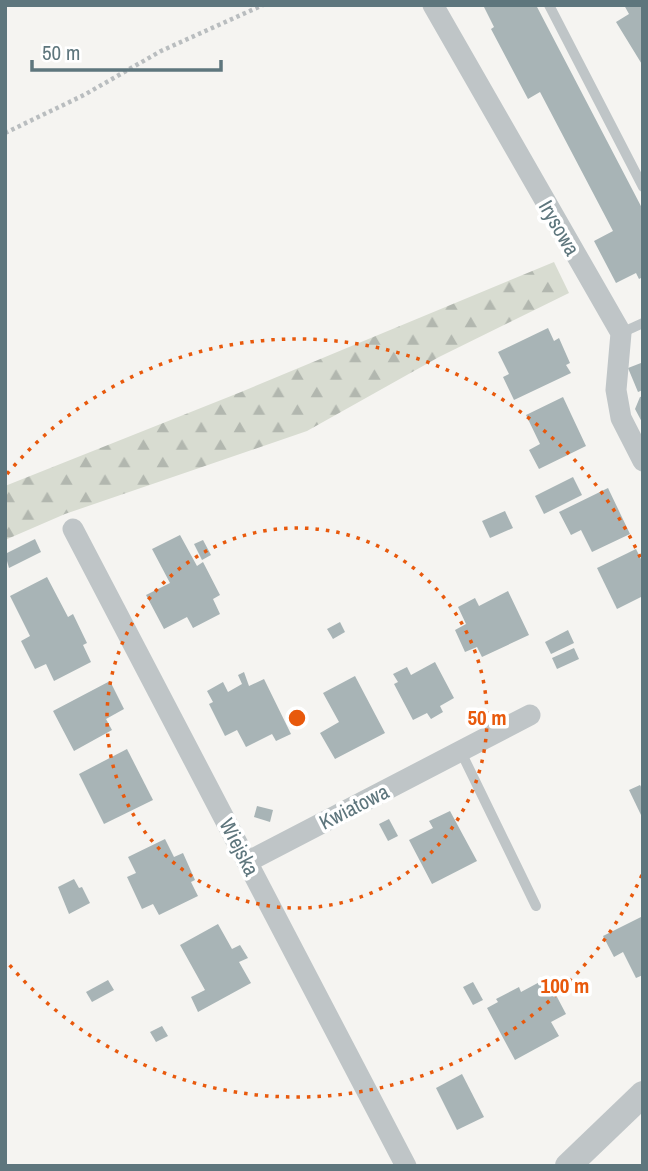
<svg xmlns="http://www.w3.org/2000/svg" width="648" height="1171" font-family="'Archivo Narrow',sans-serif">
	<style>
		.forest { fill: url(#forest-firs) }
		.building { fill: #a8b4b6 }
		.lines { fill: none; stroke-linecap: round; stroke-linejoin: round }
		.path { stroke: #b9bdbf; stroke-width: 4.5; stroke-dasharray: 3.5 3.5; stroke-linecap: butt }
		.service { stroke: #bfc5c7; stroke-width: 10 }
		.minor { stroke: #bfc5c7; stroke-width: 21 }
		.tertiary { stroke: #bfc5c7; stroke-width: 26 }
		.ring { fill: none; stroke: #e8590c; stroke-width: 3.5; stroke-dasharray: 3.5 7 }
		.labels { text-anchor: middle; stroke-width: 7; stroke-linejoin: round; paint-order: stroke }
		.street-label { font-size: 21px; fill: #5e767d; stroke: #fff }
		.centre { fill: #e8590c; stroke: #fff; stroke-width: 3.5 }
		.ring-label { font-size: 21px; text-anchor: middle; font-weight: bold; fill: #e8590c; stroke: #fff; stroke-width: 7; stroke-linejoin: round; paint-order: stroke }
	</style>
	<defs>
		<pattern id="forest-firs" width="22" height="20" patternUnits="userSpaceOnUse" patternTransform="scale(1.75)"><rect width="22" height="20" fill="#d8dcd1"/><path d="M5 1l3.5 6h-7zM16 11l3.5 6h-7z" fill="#b2b7af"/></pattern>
	</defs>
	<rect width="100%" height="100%" fill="#f5f4f1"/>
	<polygon class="forest" points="554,262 569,293 439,357 307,431 65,514 5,540 5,486 241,392"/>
	<g class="building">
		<polygon points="483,5 536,5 643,210 643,277 639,279 636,273 616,283 594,241 613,231 540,92 528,99 491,29 494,27"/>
		<polygon points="624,5 643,5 643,66 616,22 629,14"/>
		<polygon points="548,328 554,341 559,338 570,363 566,365 571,373 514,400 503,377 509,374 498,352"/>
		<polygon points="641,363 643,390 638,392 628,368"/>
		<polygon points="643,396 643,424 635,409 640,397"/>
		<polygon points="563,397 586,446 539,469 529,450 540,444 526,415"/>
		<polygon points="573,477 582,495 544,514 535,496"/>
		<polygon points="608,488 630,534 592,552 581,530 571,535 559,512"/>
		<polygon points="505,511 513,528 490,538 482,521"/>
		<polygon points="180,535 197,566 203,562 220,595 213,599 220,614 193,628 187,617 164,629 146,595 170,583 152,549"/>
		<polygon points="35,539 41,552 9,568 5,554"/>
		<polygon points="203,540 211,555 202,560 194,544"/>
		<polygon points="636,549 643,563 643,596 617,609 597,568"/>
		<polygon points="47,577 68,617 73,614 87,643 83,645 91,662 54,681 46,664 35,669 21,641 30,636 10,596"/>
		<polygon points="508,591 529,635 482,657 477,647 465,652 455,630 466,624 458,607 475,598 479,606"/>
		<polygon points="340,622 345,632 333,639 327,629"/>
		<polygon points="568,630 574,643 551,654 545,642"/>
		<polygon points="574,648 579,659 557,669 552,658"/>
		<polygon points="435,662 454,698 440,706 443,712 431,719 427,713 413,720 394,684 398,682 393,674 407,667 411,675"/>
		<polygon points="244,672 249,686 264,679 291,734 276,741 272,734 246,747 237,730 225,736 209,704 213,702 207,691 223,682 228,692 242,684 238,675"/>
		<polygon points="355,676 385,733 335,759 320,733 339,722 323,693"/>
		<polygon points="110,681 124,709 106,719 112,730 74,751 53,711"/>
		<polygon points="127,749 153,800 104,824 79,774"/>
		<polygon points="640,785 643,790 643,814 641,815 629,790"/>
		<polygon points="257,806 273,810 270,822 254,817"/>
		<polygon points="450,811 477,861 432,884 409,840 433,828 429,821"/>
		<polygon points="389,819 398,836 388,841 379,824"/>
		<polygon points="165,839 174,857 183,853 195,880 191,882 198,896 159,915 153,904 142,909 127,877 136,873 128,857"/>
		<polygon points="74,879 79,888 82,887 90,903 69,914 58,887"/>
		<polygon points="643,916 643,975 636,978 623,952 614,957 603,936"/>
		<polygon points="218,924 232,949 240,945 248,958 239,962 251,983 198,1012 191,997 205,990 180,945"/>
		<polygon points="547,978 566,1014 551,1022 559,1036 515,1060 487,1008 498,1002 496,999 519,987 521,992"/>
		<polygon points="108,980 114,990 92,1002 86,992"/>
		<polygon points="473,982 483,1000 473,1005 463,987"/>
		<polygon points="162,1026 168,1036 156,1042 150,1032"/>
		<polygon points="462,1074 484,1117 457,1130 436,1088"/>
	</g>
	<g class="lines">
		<polyline class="path" points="5,133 84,95 161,51 263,5"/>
		<g class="service">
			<polyline points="549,5 643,187"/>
			<polyline points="621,333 643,323"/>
			<polyline points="461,752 536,906"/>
		</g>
		<g class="minor">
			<polyline points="433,5 621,333 616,390 621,418 643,461"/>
			<polyline points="73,529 406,1166"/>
			<polyline points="247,862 530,715"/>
		</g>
		<polyline class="tertiary" points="568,1166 643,1094"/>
	</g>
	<g class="ring">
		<circle cx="297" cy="718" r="190"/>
		<path d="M642 875A379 379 0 0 1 7 962M7 474A379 379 0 0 1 642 561"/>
	</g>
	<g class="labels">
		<g class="street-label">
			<text transform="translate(559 228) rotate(60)" y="7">Irysowa</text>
			<text transform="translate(354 807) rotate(-27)" y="7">Kwiatowa</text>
			<text transform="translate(239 847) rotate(63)" y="7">Wiejska</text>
		</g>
	</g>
	<circle cx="297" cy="718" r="10" class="centre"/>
	<g class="ring-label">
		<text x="487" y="725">50 m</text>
		<text x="565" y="993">100 m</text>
	</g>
	<rect width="648" height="1171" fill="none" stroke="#5e767d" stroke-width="14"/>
	<path d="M32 60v10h189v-10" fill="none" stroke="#5e767d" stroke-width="3.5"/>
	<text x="42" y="60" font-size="21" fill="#5e767d" stroke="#ffffff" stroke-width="5" paint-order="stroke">50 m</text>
</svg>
